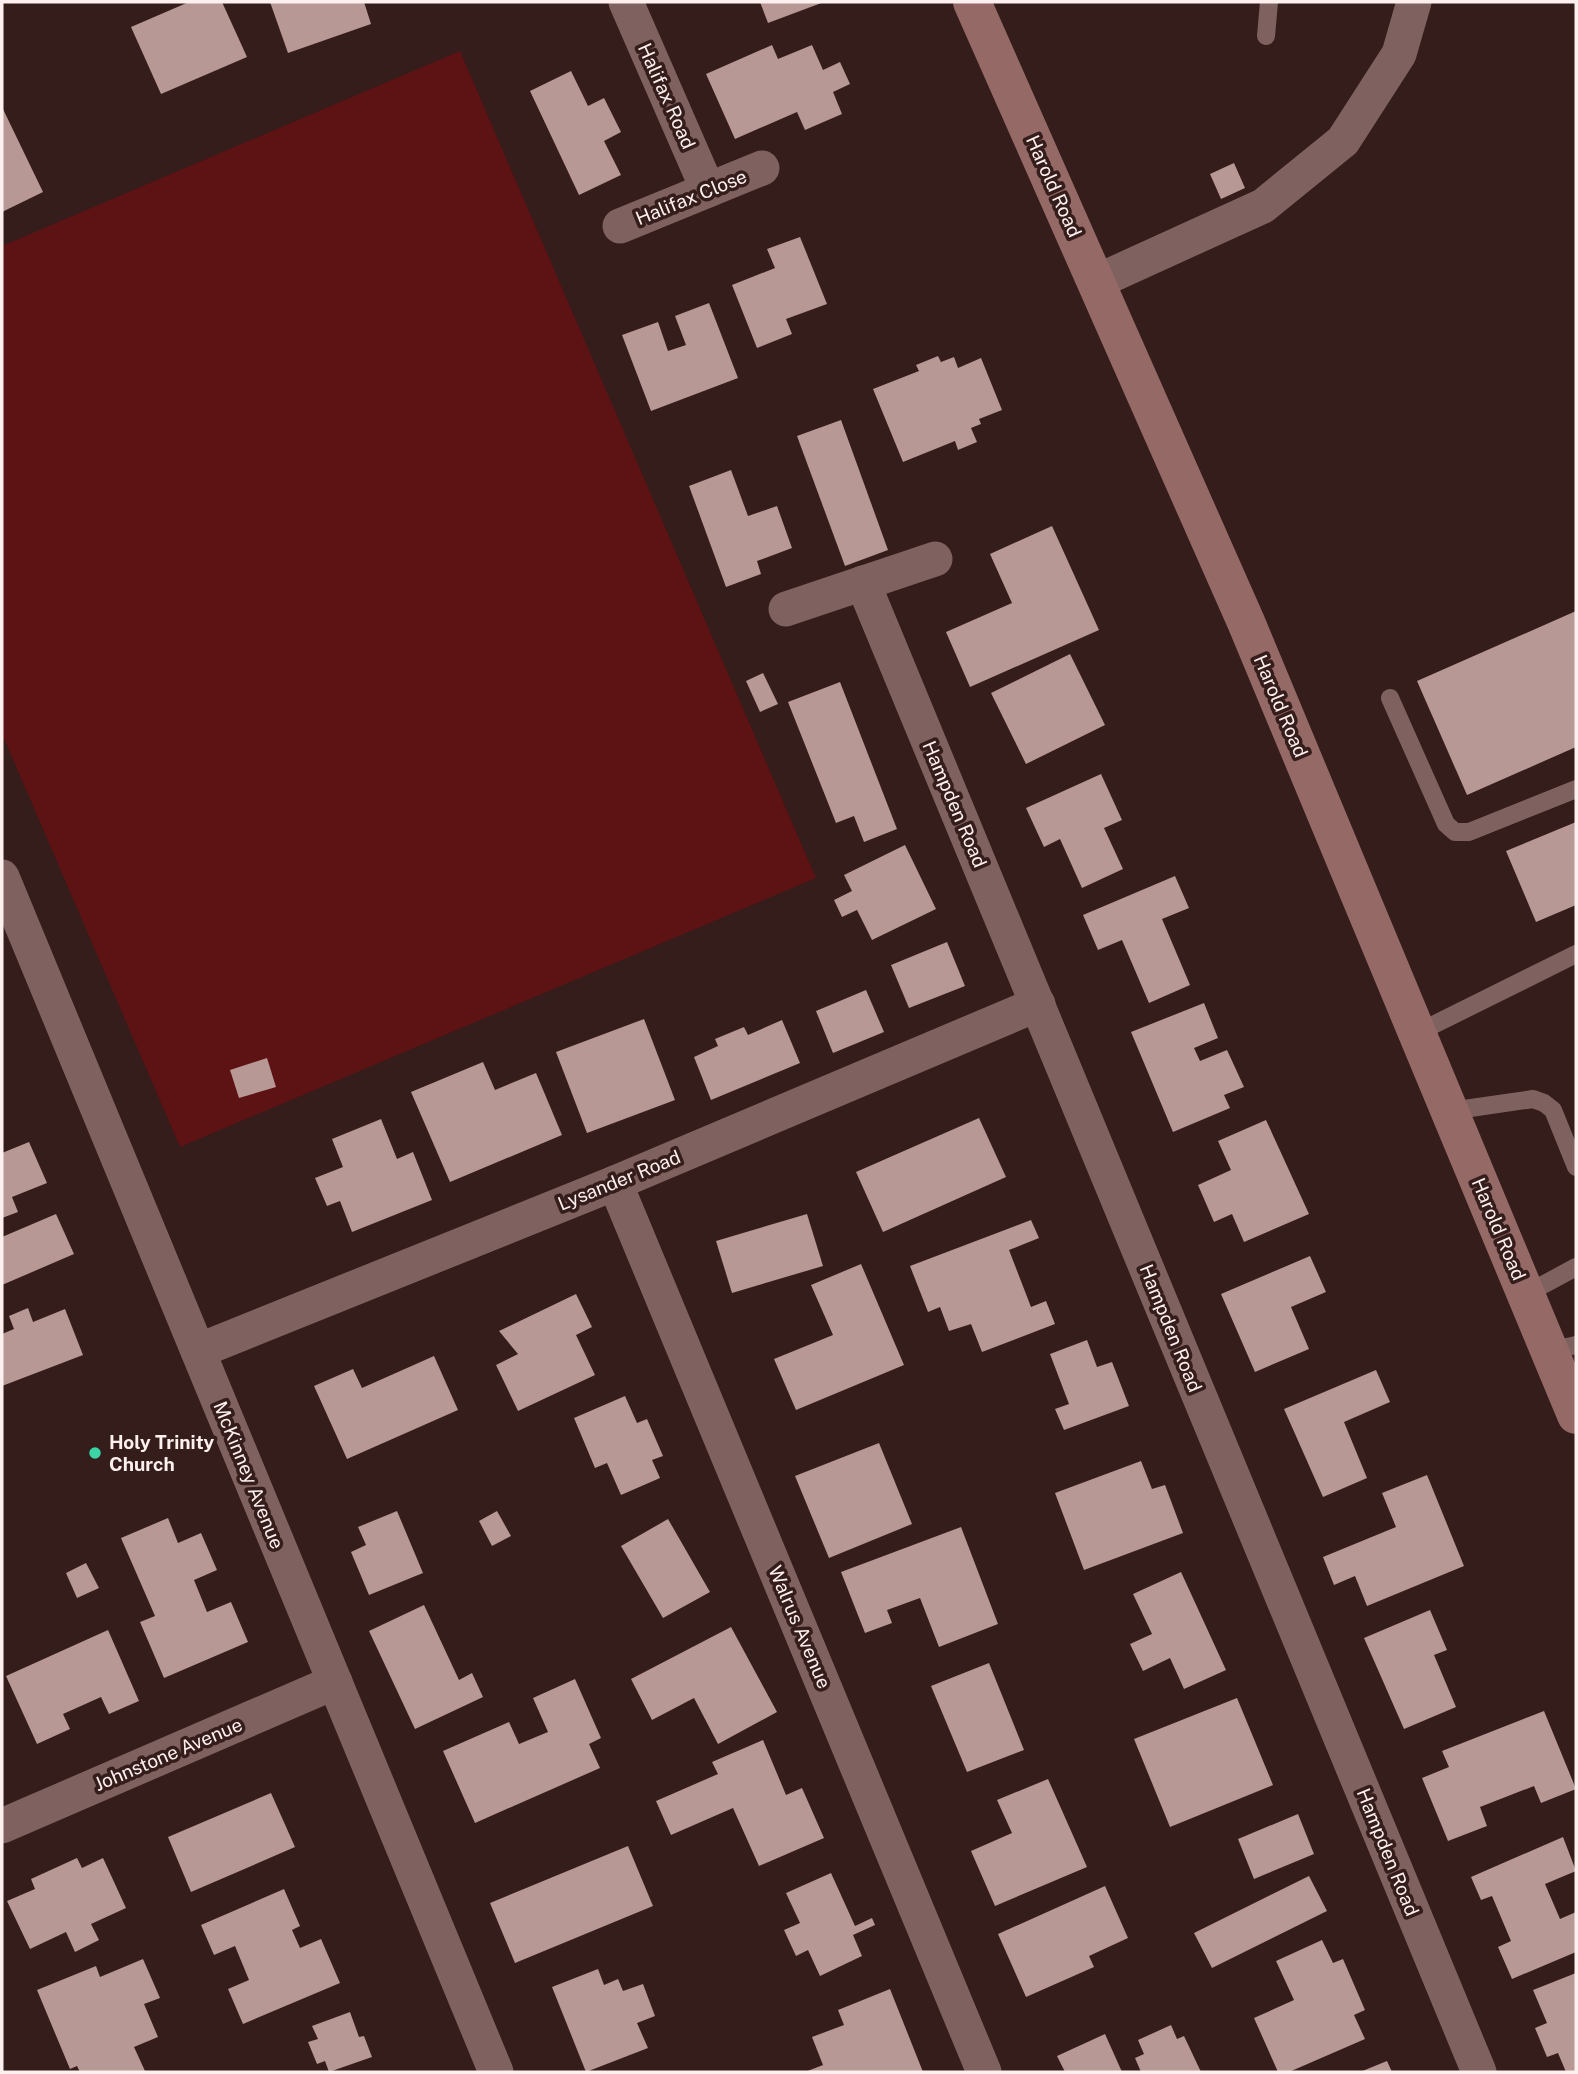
<svg xmlns="http://www.w3.org/2000/svg" width="1578" height="2074" font-family="'Public Sans',sans-serif">
	<style>
		.green { fill: #5d1213 }
		.building { fill: #b79894 }
		.lines { fill: none; stroke-linecap: round; stroke-linejoin: round }
		.service { stroke: #7f625f; stroke-width: 18 }
		.minor { stroke: #7f625f; stroke-width: 35 }
		.secondary { stroke: #956965; stroke-width: 38 }
		.poi-dot { fill: #3ad4a5; stroke: #341d1b; stroke-width: 2.5 }
		.labels { text-anchor: middle; stroke-width: 7; stroke-linejoin: round; paint-order: stroke }
		.street-label { font-size: 19px; fill: #fef0ef; stroke: #341d1b }
		.poi-label { font-size: 19px; font-weight: bold; fill: #fef0ef; stroke: #341d1b; text-anchor: start }
	</style>
	<rect width="100%" height="100%" fill="#341d1b"/>
	<polygon class="green" points="460,51 816,878 180,1147 2,734 2,246"/>
	<g class="building">
		<polygon points="189,2 222,2 247,57 161,94 131,27"/>
		<polygon points="270,2 364,2 371,24 288,53"/>
		<polygon points="760,2 824,2 768,23"/>
		<polygon points="772,45 778,59 812,45 823,70 840,62 850,84 833,92 842,114 805,130 797,112 735,139 706,74"/>
		<polygon points="571,71 588,106 604,98 621,132 604,141 621,175 579,195 530,91"/>
		<polygon points="2,107 43,192 2,212"/>
		<polygon points="1234,163 1245,188 1221,199 1210,174"/>
		<polygon points="800,237 827,304 786,319 792,334 757,348 732,285 775,268 767,249"/>
		<polygon points="709,303 738,378 651,411 622,335 658,322 668,351 686,345 675,316"/>
		<polygon points="938,356 941,362 954,357 958,368 981,358 1002,410 979,419 981,424 971,428 977,442 958,450 955,441 903,462 873,389 919,371 916,365"/>
		<polygon points="841,420 888,550 845,566 797,436"/>
		<polygon points="731,470 748,516 777,506 792,548 757,561 761,574 726,587 689,486"/>
		<polygon points="1052,526 1099,630 970,687 946,632 1012,603 990,554"/>
		<polygon points="1576,611 1576,747 1467,795 1417,681"/>
		<polygon points="1070,654 1105,725 1026,764 991,693"/>
		<polygon points="763,673 778,704 760,712 746,681"/>
		<polygon points="840,682 897,829 864,842 854,816 836,823 788,702"/>
		<polygon points="1101,774 1122,820 1104,828 1123,869 1082,888 1060,839 1044,847 1026,808"/>
		<polygon points="1576,822 1576,905 1536,922 1506,851"/>
		<polygon points="905,845 936,909 872,940 857,910 842,917 834,900 852,891 844,875"/>
		<polygon points="1175,876 1189,908 1162,919 1190,985 1149,1003 1122,940 1098,950 1083,915"/>
		<polygon points="947,942 965,986 909,1008 891,965"/>
		<polygon points="866,990 884,1032 833,1053 816,1011"/>
		<polygon points="1204,1003 1218,1038 1194,1048 1200,1061 1227,1050 1244,1087 1224,1095 1230,1108 1173,1132 1131,1032"/>
		<polygon points="644,1019 675,1100 587,1133 556,1052"/>
		<polygon points="782,1020 800,1063 711,1100 694,1057 718,1046 715,1039 744,1027 748,1035"/>
		<polygon points="267,1058 276,1087 239,1098 230,1070"/>
		<polygon points="483,1062 495,1090 536,1073 562,1135 450,1182 411,1092"/>
		<polygon points="979,1118 1006,1177 883,1232 856,1172"/>
		<polygon points="381,1119 397,1159 413,1152 432,1200 352,1232 340,1201 327,1206 315,1178 343,1167 332,1139"/>
		<polygon points="1266,1120 1309,1214 1244,1242 1232,1214 1214,1222 1198,1185 1231,1170 1218,1141"/>
		<polygon points="29,1142 47,1183 12,1197 18,1212 2,1218 2,1153"/>
		<polygon points="56,1214 74,1254 2,1285 2,1237"/>
		<polygon points="807,1214 823,1266 732,1293 716,1241"/>
		<polygon points="1031,1220 1039,1238 1009,1250 1031,1307 1046,1301 1055,1324 982,1352 971,1324 949,1331 940,1307 928,1312 910,1266"/>
		<polygon points="1310,1256 1326,1292 1291,1307 1309,1349 1255,1372 1221,1294"/>
		<polygon points="861,1264 904,1365 796,1410 774,1359 833,1335 811,1285"/>
		<polygon points="576,1294 592,1327 576,1335 595,1375 518,1411 496,1365 518,1354 499,1331"/>
		<polygon points="28,1308 33,1322 65,1309 83,1355 2,1386 2,1334 14,1329 9,1316"/>
		<polygon points="1087,1340 1097,1367 1112,1362 1129,1406 1064,1430 1055,1409 1069,1404 1050,1354"/>
		<polygon points="434,1356 458,1410 347,1459 314,1386 353,1369 362,1388"/>
		<polygon points="1376,1370 1390,1402 1344,1422 1367,1478 1323,1497 1284,1409"/>
		<polygon points="625,1396 637,1423 647,1419 663,1456 652,1460 660,1478 621,1495 607,1463 595,1468 574,1418"/>
		<polygon points="879,1443 912,1524 829,1558 795,1476"/>
		<polygon points="1141,1461 1152,1489 1165,1485 1183,1533 1084,1570 1055,1493"/>
		<polygon points="1427,1475 1464,1566 1367,1606 1355,1576 1334,1585 1323,1557 1396,1527 1382,1493"/>
		<polygon points="397,1511 423,1573 369,1595 351,1552 366,1545 358,1527"/>
		<polygon points="497,1511 511,1536 492,1546 479,1521"/>
		<polygon points="168,1518 178,1543 201,1533 217,1570 194,1580 207,1612 231,1602 248,1642 164,1678 140,1622 155,1616 121,1538"/>
		<polygon points="668,1519 710,1592 663,1618 621,1546"/>
		<polygon points="961,1527 998,1624 939,1647 920,1598 887,1610 892,1623 865,1633 841,1572"/>
		<polygon points="86,1563 99,1588 77,1598 66,1573"/>
		<polygon points="1181,1572 1226,1670 1184,1689 1170,1658 1143,1671 1130,1644 1152,1634 1133,1594"/>
		<polygon points="424,1605 459,1680 472,1673 483,1697 415,1729 369,1631"/>
		<polygon points="1430,1610 1447,1650 1434,1655 1456,1707 1404,1729 1364,1638"/>
		<polygon points="731,1627 777,1712 718,1744 694,1698 652,1720 631,1679"/>
		<polygon points="108,1630 139,1701 109,1714 101,1697 63,1714 70,1729 37,1744 6,1676"/>
		<polygon points="989,1663 1024,1750 967,1772 931,1686"/>
		<polygon points="575,1679 601,1738 589,1744 600,1768 475,1823 443,1751 509,1722 519,1744 548,1732 533,1698"/>
		<polygon points="1237,1698 1273,1785 1170,1827 1134,1739"/>
		<polygon points="1544,1711 1576,1789 1541,1803 1534,1786 1480,1807 1487,1826 1448,1841 1422,1778 1449,1767 1442,1751"/>
		<polygon points="763,1740 786,1795 802,1788 824,1838 759,1866 733,1808 671,1835 656,1801 718,1774 712,1762"/>
		<polygon points="1048,1779 1087,1867 995,1906 971,1851 1012,1833 997,1800"/>
		<polygon points="271,1793 295,1847 191,1892 168,1837"/>
		<polygon points="1298,1814 1314,1854 1254,1879 1238,1839"/>
		<polygon points="1563,1837 1576,1871 1545,1884 1560,1919 1576,1912 1576,1952 1512,1979 1498,1947 1511,1941 1492,1896 1481,1900 1471,1877"/>
		<polygon points="628,1846 653,1906 515,1963 490,1903"/>
		<polygon points="77,1858 82,1868 103,1858 126,1908 91,1924 99,1940 75,1952 66,1932 30,1949 7,1901 35,1889 31,1879"/>
		<polygon points="831,1873 855,1926 872,1918 875,1925 853,1935 862,1956 820,1976 808,1950 796,1956 784,1930 800,1923 786,1893"/>
		<polygon points="1309,1876 1327,1911 1212,1968 1194,1933"/>
		<polygon points="1105,1886 1128,1938 1089,1956 1094,1967 1026,1997 998,1934"/>
		<polygon points="284,1889 300,1926 292,1930 300,1948 321,1939 340,1983 243,2024 228,1989 249,1980 235,1946 214,1955 201,1925"/>
		<polygon points="1322,1940 1333,1963 1343,1959 1365,2010 1354,2015 1365,2039 1289,2072 1278,2072 1254,2018 1294,2000 1276,1961"/>
		<polygon points="143,1959 160,1998 144,2004 158,2037 134,2047 145,2071 80,2072 77,2066 70,2069 37,1990 96,1966 100,1977"/>
		<polygon points="598,1969 604,1985 618,1979 623,1991 643,1984 655,2016 637,2023 648,2048 586,2072 552,1987"/>
		<polygon points="1576,1973 1576,2072 1566,2072 1558,2053 1547,2057 1535,2028 1547,2023 1533,1990"/>
		<polygon points="890,1989 923,2072 805,2072 823,2065 812,2037 844,2025 838,2010"/>
		<polygon points="350,2012 359,2037 364,2036 372,2057 329,2072 325,2061 317,2064 308,2042 318,2039 312,2026"/>
		<polygon points="1171,2025 1177,2039 1184,2036 1201,2072 1141,2072 1135,2058 1144,2054 1138,2040"/>
		<polygon points="1105,2034 1122,2072 1065,2072 1057,2056"/>
		<polygon points="1387,2061 1392,2072 1360,2072"/>
	</g>
	<g class="lines">
		<g class="service">
			<polyline points="1266,36 1269,2"/>
			<polyline points="1390,698 1446,824 1455,832 1469,832 1576,789"/>
			<polyline points="1417,1033 1576,954"/>
			<polyline points="1450,1111 1533,1099 1544,1103 1553,1110 1576,1167"/>
			<polyline points="1526,1294 1576,1267"/>
			<polyline points="1549,1351 1576,1345"/>
		</g>
		<g class="minor">
			<polyline points="626,2 708,190"/>
			<polyline points="620,226 762,168"/>
			<polyline points="1096,282 1263,206 1343,141 1399,54 1414,2"/>
			<polyline points="863,583 1479,2072"/>
			<polyline points="786,609 935,559"/>
			<polyline points="2,877 496,2072"/>
			<polyline points="615,1183 984,2072"/>
			<polyline points="198,1351 615,1183 1038,1004"/>
			<polyline points="2,1826 335,1682"/>
		</g>
		<polyline class="secondary" points="972,2 1246,622 1576,1415"/>
	</g>
	<circle class="poi-dot" cx="95" cy="1453" r="7"/>
	<g class="labels">
		<g class="street-label">
			<text transform="translate(667 96) rotate(66)" y="7">Halifax Road</text>
			<text transform="translate(1054 186) rotate(66)" y="7">Harold Road</text>
			<text transform="translate(691 197) rotate(-22)" y="7">Halifax Close</text>
			<text transform="translate(1281 706) rotate(67)" y="7">Harold Road</text>
			<text transform="translate(955 804) rotate(67)" y="7">Hampden Road</text>
			<text transform="translate(619 1180) rotate(-22)" y="7">Lysander Road</text>
			<text transform="translate(1499 1229) rotate(67)" y="7">Harold Road</text>
			<text transform="translate(1171 1328) rotate(68)" y="7">Hampden Road</text>
			<text transform="translate(249 1475) rotate(68)" y="7">McKinney Avenue</text>
			<text transform="translate(800 1627) rotate(67)" y="7">Walrus Avenue</text>
			<text transform="translate(168 1754) rotate(-23)" y="7">Johnstone Avenue</text>
			<text transform="translate(1388 1852) rotate(68)" y="7">Hampden Road</text>
		</g>
		<g class="poi-label">
			<text x="109" y="1449">Holy Trinity<tspan x="109" dy="22">Church</tspan></text>
		</g>
	</g>
	<rect width="1578" height="2074" fill="none" stroke="#fef0ef" stroke-width="7"/>
</svg>
